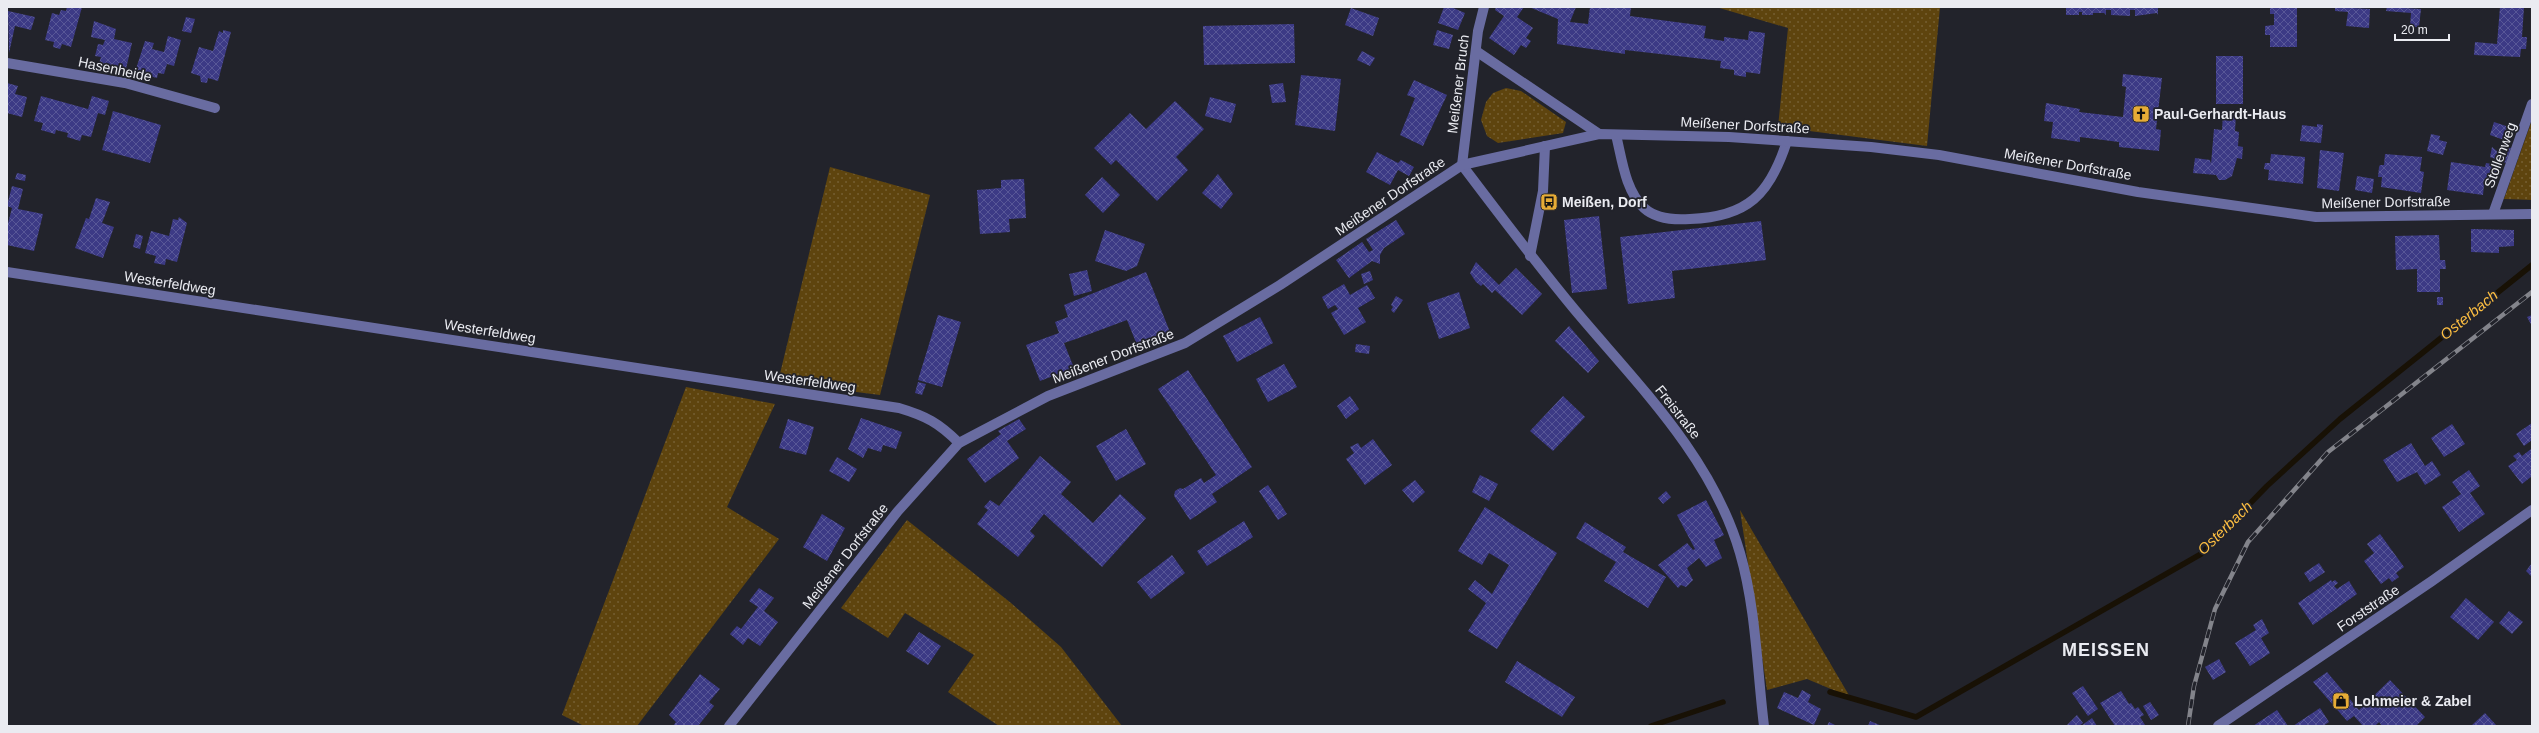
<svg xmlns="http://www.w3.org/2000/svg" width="2539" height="733" font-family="Helvetica,sans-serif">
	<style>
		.grass { fill: url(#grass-dots) }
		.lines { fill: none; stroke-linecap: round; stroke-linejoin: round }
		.stream { stroke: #181105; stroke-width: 5.5 }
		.building { fill: url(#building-cross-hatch) }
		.minor { stroke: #696ca1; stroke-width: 10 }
		.rail-casing { stroke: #83848b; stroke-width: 4.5 }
		.rail { stroke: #22232b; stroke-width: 3; stroke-dasharray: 9; stroke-linecap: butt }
		.labels { text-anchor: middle; stroke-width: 3.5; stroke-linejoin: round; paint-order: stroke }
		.street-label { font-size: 14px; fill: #eaebf1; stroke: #22232b }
		.poi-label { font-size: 14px; font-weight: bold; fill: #eaebf1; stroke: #22232b; text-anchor: start }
		.water-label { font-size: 15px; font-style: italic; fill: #febf42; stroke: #22232b }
		.district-label { font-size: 18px; font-weight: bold; letter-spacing: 1px; fill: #eaebf1; stroke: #22232b }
	</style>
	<defs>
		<pattern id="grass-dots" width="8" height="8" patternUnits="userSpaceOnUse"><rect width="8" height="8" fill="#5e440e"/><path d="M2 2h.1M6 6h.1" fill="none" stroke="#755f32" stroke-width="1.8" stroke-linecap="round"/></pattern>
		<pattern id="building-cross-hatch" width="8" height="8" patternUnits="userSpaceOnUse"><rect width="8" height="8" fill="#3c3a85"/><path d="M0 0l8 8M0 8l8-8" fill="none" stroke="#585797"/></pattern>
	</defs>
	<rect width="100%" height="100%" fill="#22232b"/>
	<g class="grass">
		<polygon points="1716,7 1940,7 1927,146 1778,127 1788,28"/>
		<polygon points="1506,88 1521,91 1566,122 1563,133 1498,143 1487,136 1481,120 1486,102 1493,93"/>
		<polygon points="2532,120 2532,200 2504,199"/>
		<polygon points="830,167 930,195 880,395 778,382"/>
		<polygon points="686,387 775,404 727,507 779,539 637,726 584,726 562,715"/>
		<polygon points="1740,510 1850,697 1807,679 1767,690"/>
		<polygon points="907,520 1011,603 1061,647 1122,726 999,726 948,692 974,655 905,613 888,638 841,608"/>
	</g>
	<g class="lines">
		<g class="stream">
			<polyline points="1830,692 1916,717 2201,554 2267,486 2340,419 2532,265"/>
			<polyline points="1651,726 1723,702"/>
		</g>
	</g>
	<g class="building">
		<polygon points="67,7 82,7 71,47 62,44 60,49 53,47 54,42 45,40 52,13 59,15 61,10 66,11"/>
		<polygon points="1444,7 1451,7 1465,13 1458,30 1438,23"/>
		<polygon points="1496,7 1524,7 1517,17 1533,28 1526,38 1531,41 1526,48 1521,45 1514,55 1489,38 1504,16 1495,10"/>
		<polygon points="1529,7 1576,7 1570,22 1588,24 1590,7 1631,7 1630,16 1706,26 1704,38 1724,41 1724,37 1748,40 1749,31 1765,33 1760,74 1746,72 1746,77 1734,75 1734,70 1720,68 1721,61 1625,50 1625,54 1557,44 1558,19"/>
		<polygon points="2066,7 2158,7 2158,15 2157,13 2135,16 2135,10 2130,10 2130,16 2111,15 2111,10 2106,10 2106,15 2104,13 2093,13 2093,15 2082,15 2082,12 2079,12 2079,15 2066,15"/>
		<polygon points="2270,7 2297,7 2297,47 2270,47 2270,35 2265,35 2265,26 2274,25 2274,14 2270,14"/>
		<polygon points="2335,7 2370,9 2369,28 2346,26 2348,12 2335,11"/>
		<polygon points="2387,7 2421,9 2419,27 2410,27 2411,13 2386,11"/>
		<polygon points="2500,7 2524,7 2522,37 2527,37 2526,49 2521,49 2520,57 2474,55 2475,42 2497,44"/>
		<polygon points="1351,8 1379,18 1373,36 1345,25"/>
		<polygon points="8,11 35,17 31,30 15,26 9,53"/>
		<polygon points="186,17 195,19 191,33 182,31"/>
		<polygon points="94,21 116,29 114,39 132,43 126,69 99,63 101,57 95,56 98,44 103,45 105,40 91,37"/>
		<polygon points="1294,24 1295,63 1204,65 1203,26"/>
		<polygon points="223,30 231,32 218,81 208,78 207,83 201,82 200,76 191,73 199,47 213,51 219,31 223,33"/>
		<polygon points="1437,30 1453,35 1449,49 1433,45"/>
		<polygon points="168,36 181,40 174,66 167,64 164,74 158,73 157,78 135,72 145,41 154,43 152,49 164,52"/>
		<polygon points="1362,51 1375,58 1370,66 1357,60"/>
		<rect x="2216" y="56" width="27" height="48"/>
		<polygon points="2123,74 2162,78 2156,129 2161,130 2159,151 2119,147 2119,142 2080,137 2080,142 2051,138 2053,122 2044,121 2046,103 2080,109 2079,112 2123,117 2126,87 2122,86"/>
		<polygon points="1301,75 1341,79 1335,131 1295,125"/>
		<polygon points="1414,80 1447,95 1423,146 1400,135 1415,98 1407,95"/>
		<polygon points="7,83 18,86 15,94 27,97 22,117 7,113"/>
		<polygon points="1283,83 1286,102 1272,103 1269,85"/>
		<polygon points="41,96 88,109 92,96 109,101 105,115 98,113 91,137 82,135 80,141 67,137 68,133 56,130 55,134 41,130 43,123 34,121"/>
		<polygon points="1210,97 1236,104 1231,123 1205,116"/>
		<polygon points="1175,101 1204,129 1176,157 1188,170 1157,201 1116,160 1111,165 1094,148 1130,113 1146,129"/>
		<polygon points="113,111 161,125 150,163 102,150"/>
		<polygon points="2223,114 2236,115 2235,131 2239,132 2238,146 2243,147 2242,159 2237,158 2232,176 2225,180 2219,180 2216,175 2193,173 2195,158 2210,160 2211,164 2214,129 2222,130"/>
		<polygon points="2494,122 2509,127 2504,140 2490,135"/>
		<polygon points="2317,124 2323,125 2321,143 2300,141 2302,125 2317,127"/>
		<polygon points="2431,134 2440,136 2439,140 2447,142 2443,155 2427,151"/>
		<polygon points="2501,145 2511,148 2506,163 2490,157 2492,147 2498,152"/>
		<polygon points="2320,150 2344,153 2339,191 2317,188"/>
		<polygon points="1377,152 1398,163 1401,160 1414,167 1409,176 1398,170 1390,185 1366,172"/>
		<polygon points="2271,154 2305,157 2303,184 2268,180 2269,170 2264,169 2265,163 2270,163"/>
		<polygon points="2385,154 2422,157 2420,171 2424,172 2421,193 2381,187 2382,177 2378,177 2379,167 2380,165 2384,165"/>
		<polygon points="2451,162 2485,167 2486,163 2499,165 2497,179 2491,178 2490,185 2484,185 2483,195 2447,190"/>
		<polygon points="17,173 26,175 25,181 15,179"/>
		<polygon points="1218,174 1233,194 1221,209 1202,193"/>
		<polygon points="2357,176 2374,179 2372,193 2355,190"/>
		<polygon points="1102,177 1120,195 1103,213 1085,195"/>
		<polygon points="1024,179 1026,218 1009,219 1010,232 980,234 977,190 1001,188 1001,180"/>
		<polygon points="12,186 23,189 18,209 43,214 34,251 7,245 7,227 12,208 7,206"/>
		<polygon points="96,198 110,202 102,223 114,227 103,258 75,248 86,218 89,219"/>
		<polygon points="1599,216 1607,289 1572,293 1564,220"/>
		<polygon points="179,217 187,223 177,262 166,259 165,265 154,263 156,256 145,253 151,231 169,236 173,219 178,220"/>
		<polygon points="1396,220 1405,234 1384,248 1380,255 1380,264 1372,261 1349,278 1336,260 1362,242 1369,252 1373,250 1366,239"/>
		<polygon points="1761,221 1766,260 1672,271 1675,298 1628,304 1620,237"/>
		<polygon points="2471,229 2514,230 2514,246 2499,247 2499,253 2471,252"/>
		<polygon points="1105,230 1145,244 1137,266 1126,271 1095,261"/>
		<polygon points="136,234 143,236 140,249 133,247"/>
		<polygon points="2439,235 2440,260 2445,260 2446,269 2440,269 2440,292 2417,292 2417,269 2396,270 2395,236"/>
		<polygon points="1476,262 1499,285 1516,268 1542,294 1522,315 1495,290 1492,293 1483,284 1481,286 1476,282 1470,273"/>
		<polygon points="1087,270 1092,291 1074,296 1069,274"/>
		<polygon points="1370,271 1373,280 1364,284 1361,274"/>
		<polygon points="1146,272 1170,332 1137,345 1127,320 1076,339 1064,343 1074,368 1040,381 1026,345 1059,333 1055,322 1068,317 1064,305"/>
		<polygon points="1344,284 1350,295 1367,285 1375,298 1358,308 1366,322 1344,335 1331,313 1338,309 1335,305 1328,309 1322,297"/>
		<polygon points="1459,292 1470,328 1439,339 1427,303"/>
		<polygon points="1396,296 1403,300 1394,313 1391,310 1393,307 1391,305"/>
		<rect x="2437" y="297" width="6" height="8"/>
		<polygon points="938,315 961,322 942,387 918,380"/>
		<polygon points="2532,315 2532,326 2527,317"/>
		<polygon points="1260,317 1273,343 1237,362 1223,336"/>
		<polygon points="1569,326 1599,361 1588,373 1555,341"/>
		<polygon points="1356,344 1370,346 1369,354 1355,352"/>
		<polygon points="1284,364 1297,387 1268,402 1256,379"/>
		<polygon points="1188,370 1252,467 1212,494 1217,502 1190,520 1174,496 1175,491 1180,488 1183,489 1201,478 1204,483 1216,475 1158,389"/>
		<polygon points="918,382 926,384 922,395 915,393"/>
		<polygon points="1350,396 1359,409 1346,419 1337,406"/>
		<polygon points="1563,396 1585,417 1553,451 1530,431"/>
		<polygon points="861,418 902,432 896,449 883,445 881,452 868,448 863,458 848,449"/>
		<polygon points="788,419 814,427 806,455 779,448"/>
		<polygon points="1019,419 1026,429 1007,441 1019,458 985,483 967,459 1001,434 998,431"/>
		<polygon points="2532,423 2532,440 2524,446 2516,434"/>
		<polygon points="2452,424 2465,444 2444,457 2431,438"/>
		<polygon points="1126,429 1146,464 1116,481 1096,446"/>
		<polygon points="1373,439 1392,465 1365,485 1346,459 1354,453 1350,447 1358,443 1361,448"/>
		<polygon points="2411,443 2425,466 2432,461 2441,475 2425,485 2417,472 2397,482 2383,460"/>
		<polygon points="2531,449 2532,476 2522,484 2508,466 2517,460 2513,456 2519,452 2522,456"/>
		<polygon points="1040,456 1071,482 1061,494 1093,523 1120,494 1146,518 1102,567 1044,514 1030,531 1035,536 1018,557 977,524 988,510 984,507 990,500 999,506"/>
		<polygon points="837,457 857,469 849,482 829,471"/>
		<polygon points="2469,470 2480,486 2470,493 2485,514 2459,532 2442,507 2461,494 2452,482"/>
		<polygon points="1480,475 1498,484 1489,501 1472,492"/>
		<polygon points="1415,480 1425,492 1413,503 1402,490"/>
		<polygon points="1268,485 1287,514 1278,520 1259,491"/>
		<polygon points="1666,491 1671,497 1663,504 1658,498"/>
		<polygon points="1706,500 1724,535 1714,540 1722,558 1706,567 1699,558 1687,568 1693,580 1686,587 1681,585 1678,588 1658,565 1687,543 1693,550 1695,549 1677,515"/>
		<polygon points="1485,507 1557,553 1497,649 1468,631 1486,603 1468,589 1475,580 1492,594 1509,565 1489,553 1482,565 1458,551"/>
		<polygon points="822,514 845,528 827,561 803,547"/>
		<polygon points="1244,521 1253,537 1207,566 1197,551"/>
		<polygon points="1585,522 1626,547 1623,552 1666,577 1648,608 1604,581 1616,562 1576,538"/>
		<polygon points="2380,534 2404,567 2396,573 2399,577 2392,582 2389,578 2381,584 2364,561 2374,553 2367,544"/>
		<polygon points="1172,555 1185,573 1151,599 1137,582"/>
		<polygon points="2319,563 2325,572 2310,582 2304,573"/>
		<polygon points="2532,563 2532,577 2526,571"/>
		<polygon points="2331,580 2332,582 2335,580 2338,583 2334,586 2337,589 2349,581 2357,594 2313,625 2298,603"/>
		<polygon points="759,588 774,598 764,611 778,622 760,646 748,638 743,645 730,634 737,626 741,629 758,607 749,601"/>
		<polygon points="2466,598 2494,622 2478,640 2450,617"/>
		<polygon points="2509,611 2523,622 2512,634 2499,623"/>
		<polygon points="2262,619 2269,633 2261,638 2270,653 2250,666 2235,643 2256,630 2253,625"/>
		<polygon points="919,632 941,646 928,665 906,651"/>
		<polygon points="2219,659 2226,672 2213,680 2205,667"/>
		<polygon points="1517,661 1575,697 1562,717 1505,682"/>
		<polygon points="2327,672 2359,710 2390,680 2425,717 2416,726 2382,726 2379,722 2375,726 2363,726 2354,716 2347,721 2313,682"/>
		<polygon points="700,674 720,689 709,702 714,706 698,726 673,726 676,722 669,715"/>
		<polygon points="2083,686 2098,709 2088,716 2072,693"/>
		<polygon points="1802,690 1811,695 1808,702 1821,709 1814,725 1777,708 1784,692 1798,698"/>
		<polygon points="2121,691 2129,704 2131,703 2135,709 2138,707 2144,715 2140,717 2145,725 2115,726 2100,703"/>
		<polygon points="2150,702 2159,715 2151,720 2143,706"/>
		<polygon points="2320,708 2329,722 2323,726 2293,726"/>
		<polygon points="2277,710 2288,726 2253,726"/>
		<polygon points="2485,713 2497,726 2471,726"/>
		<polygon points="2077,715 2083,723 2079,726 2066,726"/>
		<polygon points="2092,718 2097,726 2081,726"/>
		<polygon points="1870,721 1882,726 1868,726"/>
		<polygon points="1829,722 1835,725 1834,726 1827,726"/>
	</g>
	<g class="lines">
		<g class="minor">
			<polyline points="1476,51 1599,134"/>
			<polyline points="7,63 125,83 215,108"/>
			<path d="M 1616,135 C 1622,159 1625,190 1644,208 C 1656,219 1676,220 1690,219 C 1748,217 1770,194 1787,141"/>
			<path d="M 1462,165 C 1499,214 1536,263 1575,310 C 1638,385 1712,457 1740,553 C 1756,608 1757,669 1764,726"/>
			<polyline points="1462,165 1478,31 1484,7"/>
			<polyline points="2493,214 2532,104"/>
			<polyline points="1530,256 1543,191 1545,146"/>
			<path d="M 7,272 L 899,408 C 926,416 939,423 959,443"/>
			<polyline points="729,726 898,511 959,443 1048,396 1185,343 1280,285 1462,165 1599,134 1729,137 1871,147 1939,155 2138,192 2316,217 2532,214"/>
			<polyline points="2218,726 2432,581 2532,510"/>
		</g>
		<defs>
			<polyline id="rail" points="2188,726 2194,686 2215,609 2248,542 2328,452 2532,292"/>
		</defs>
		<use href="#rail" class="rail-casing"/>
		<use href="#rail" class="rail"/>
	</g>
	<defs>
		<symbol id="church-square" viewBox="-11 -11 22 22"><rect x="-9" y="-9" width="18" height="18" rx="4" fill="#e7ac36" stroke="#22232b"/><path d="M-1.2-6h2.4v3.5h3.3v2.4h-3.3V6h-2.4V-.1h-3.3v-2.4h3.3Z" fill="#111"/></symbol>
		<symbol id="bus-square" viewBox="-11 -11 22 22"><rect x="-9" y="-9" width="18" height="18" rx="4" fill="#e7ac36" stroke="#22232b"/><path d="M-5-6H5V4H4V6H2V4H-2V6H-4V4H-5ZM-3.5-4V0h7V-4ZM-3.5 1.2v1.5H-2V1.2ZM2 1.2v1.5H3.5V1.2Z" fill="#111"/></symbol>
		<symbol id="shop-square" viewBox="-11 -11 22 22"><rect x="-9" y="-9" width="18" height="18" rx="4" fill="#e7ac36" stroke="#22232b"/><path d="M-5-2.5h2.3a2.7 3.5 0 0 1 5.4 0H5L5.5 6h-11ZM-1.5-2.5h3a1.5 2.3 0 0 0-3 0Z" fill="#111"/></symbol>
	</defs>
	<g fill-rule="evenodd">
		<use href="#church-square" x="2131" y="104" width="20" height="20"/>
		<use href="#bus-square" x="1539" y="192" width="20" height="20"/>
		<use href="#shop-square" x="2331" y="691" width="20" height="20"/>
	</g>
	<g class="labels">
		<g class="street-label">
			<text transform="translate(115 69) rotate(12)" y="5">Hasenheide</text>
			<text transform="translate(1458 84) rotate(-83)" y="5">Meißener Bruch</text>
			<text transform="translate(1745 125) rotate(3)" y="5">Meißener Dorfstraße</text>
			<text transform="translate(2500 155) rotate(-70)" y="5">Stollenweg</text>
			<text transform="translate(2068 164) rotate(10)" y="5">Meißener Dorfstraße</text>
			<text transform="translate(1390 196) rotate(-34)" y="5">Meißener Dorfstraße</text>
			<text transform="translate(2386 202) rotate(-1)" y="5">Meißener Dorfstraße</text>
			<text transform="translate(170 283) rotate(9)" y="5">Westerfeldweg</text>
			<text transform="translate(490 331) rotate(9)" y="5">Westerfeldweg</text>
			<text transform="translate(1113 356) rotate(-21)" y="5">Meißener Dorfstraße</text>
			<text transform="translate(810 381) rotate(8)" y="5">Westerfeldweg</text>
			<text transform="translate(1678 412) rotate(52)" y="5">Freistraße</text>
			<text transform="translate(845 556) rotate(-52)" y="5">Meißener Dorfstraße</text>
			<text transform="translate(2368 608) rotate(-34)" y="5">Forststraße</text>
		</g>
		<g class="poi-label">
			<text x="2154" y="119">Paul-Gerhardt-Haus</text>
			<text x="1562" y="207">Meißen, Dorf</text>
			<text x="2354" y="706">Lohmeier &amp; Zabel</text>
		</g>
		<g class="water-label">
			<text transform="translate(2469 315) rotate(-39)" y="5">Osterbach</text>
			<text transform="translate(2225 528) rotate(-44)" y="5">Osterbach</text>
		</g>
		<g class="district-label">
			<text x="2106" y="656">MEISSEN</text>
		</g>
	</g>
	<rect width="2539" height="733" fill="none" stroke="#eaebf1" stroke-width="16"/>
	<path d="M2395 34v6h54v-6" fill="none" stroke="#eaebf1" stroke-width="2"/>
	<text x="2401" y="34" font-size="12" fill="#eaebf1" stroke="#22232b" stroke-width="3" paint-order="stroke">20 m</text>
</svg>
